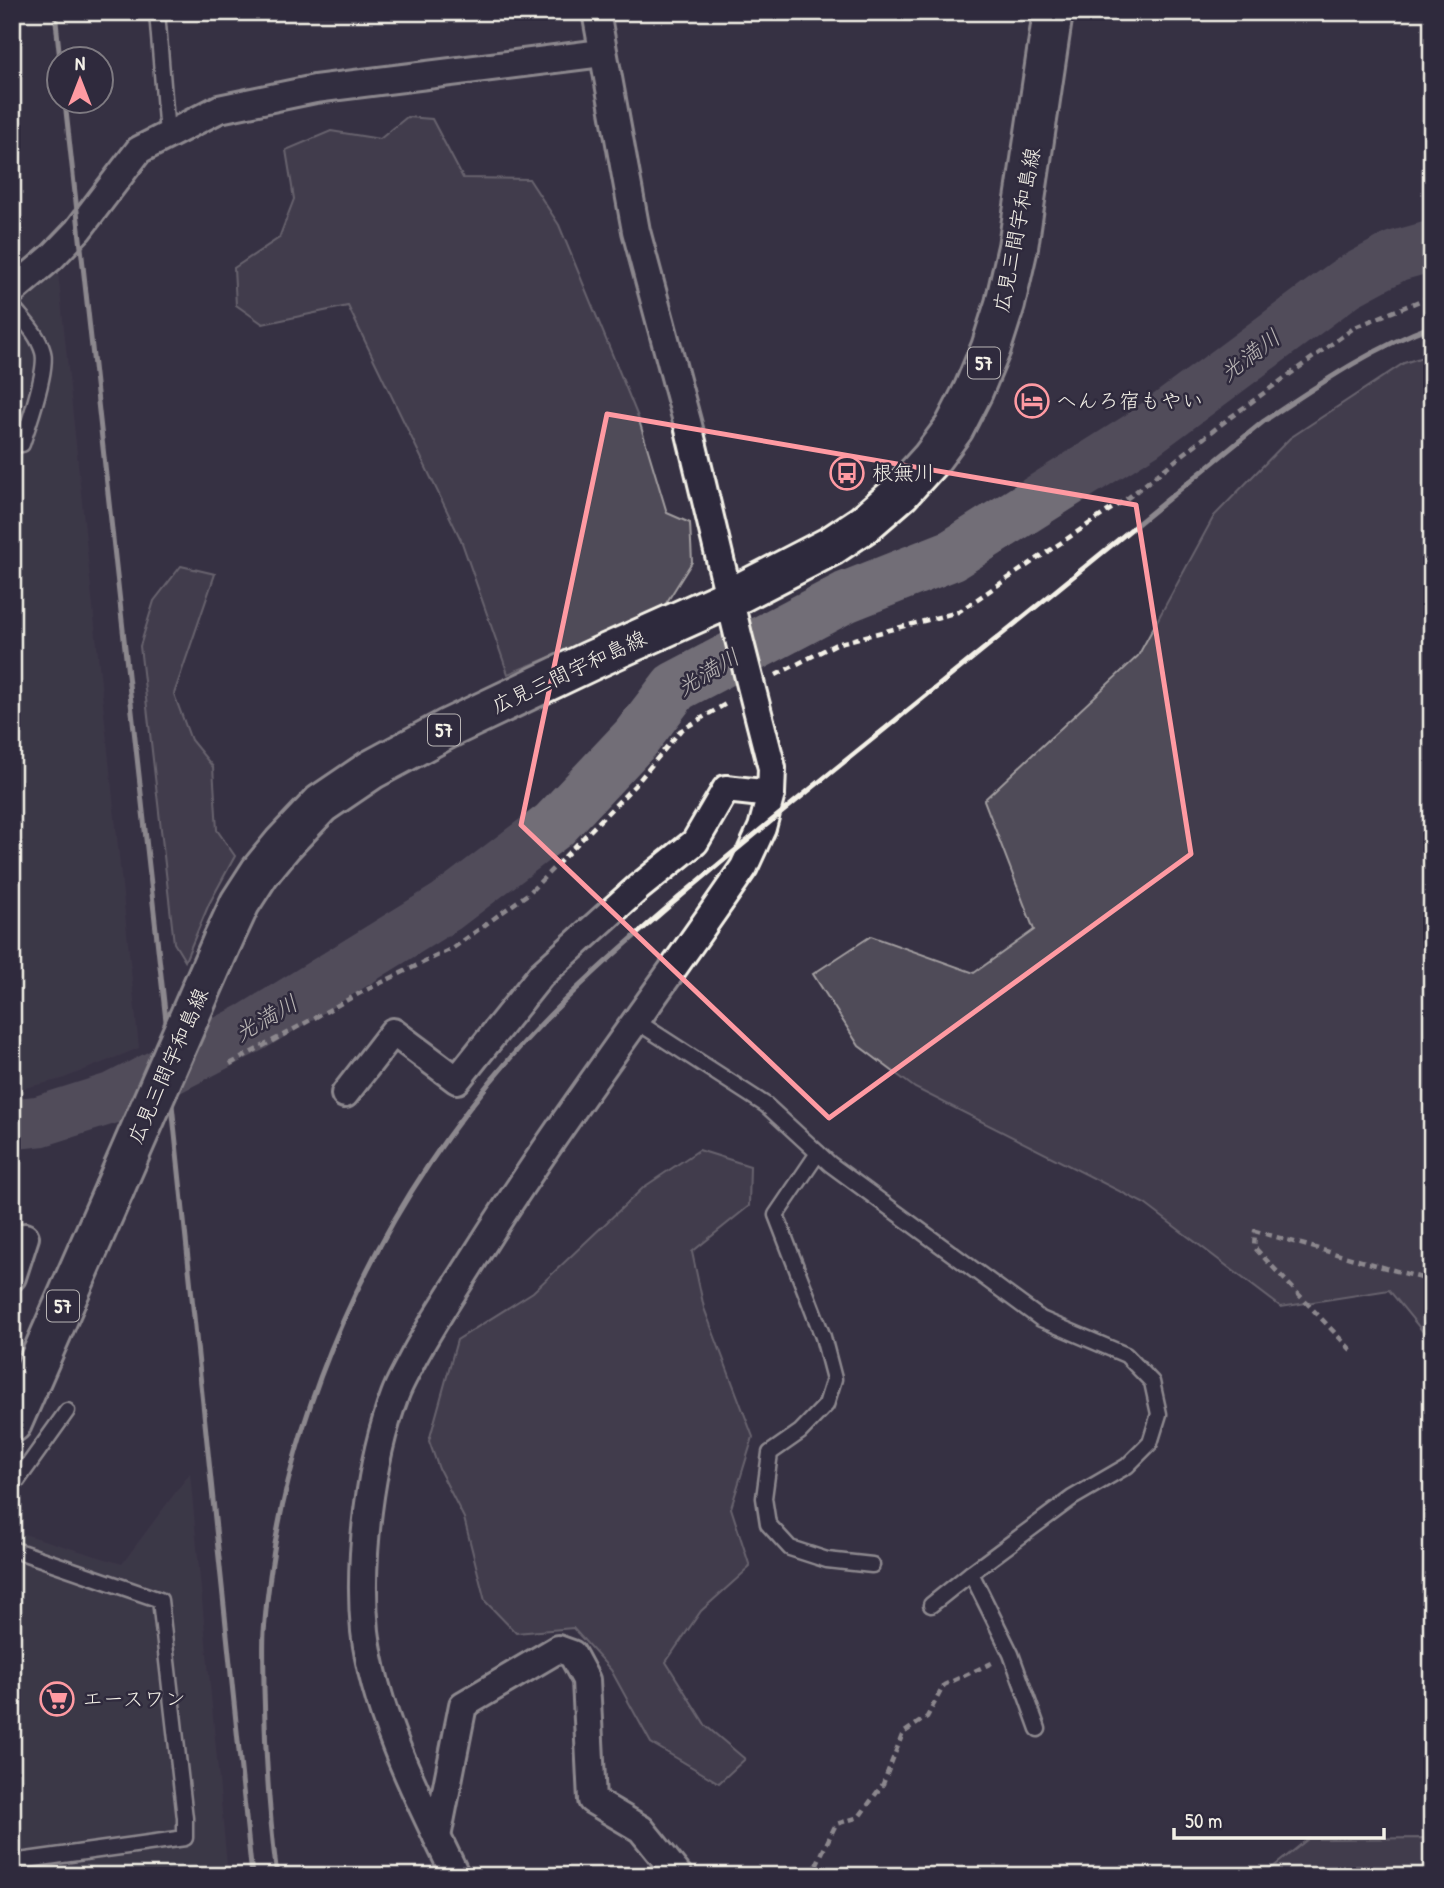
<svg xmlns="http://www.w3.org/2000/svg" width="1444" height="1888" font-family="'Patrick Hand','Klee One',sans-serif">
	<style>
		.built { fill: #433f4e }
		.green { fill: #504b59; stroke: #a29ea0; stroke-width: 2 }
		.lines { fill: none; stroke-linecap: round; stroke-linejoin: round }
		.river { stroke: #726e77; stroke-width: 51 }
		.service-casing { stroke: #f4f1e8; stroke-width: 19 }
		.minor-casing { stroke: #f4f1e8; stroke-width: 32 }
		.primary-casing { stroke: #f4f1e8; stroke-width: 44 }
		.path { stroke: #f4f1e8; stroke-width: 4.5; stroke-dasharray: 7 5; stroke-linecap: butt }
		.service { stroke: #2f2a3d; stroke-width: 14 }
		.minor { stroke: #2f2a3d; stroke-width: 26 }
		.primary { stroke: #2f2a3d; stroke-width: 38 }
		.rail { stroke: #f4f1e8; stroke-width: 5 }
		.primary-bridge-casing { stroke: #f4f1e8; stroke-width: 44; stroke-linecap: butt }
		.primary-bridge { stroke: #2f2a3d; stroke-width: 38 }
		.marked { fill: none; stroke: #ff9aa2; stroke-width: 5; stroke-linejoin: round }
		.labels { text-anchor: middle; stroke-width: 5; stroke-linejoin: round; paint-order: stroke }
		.shield { fill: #2f2a3d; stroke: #b9b5b5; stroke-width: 2 }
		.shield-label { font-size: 19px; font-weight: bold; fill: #f4f1e8 }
		.street-label { font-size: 21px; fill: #f4f1e8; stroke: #2f2a3d }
		.poi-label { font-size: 21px; fill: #f4f1e8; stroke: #2f2a3d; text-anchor: start }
		.water-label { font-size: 23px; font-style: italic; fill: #bab6b5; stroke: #2f2a3d }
	</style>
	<rect width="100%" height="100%" fill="#373244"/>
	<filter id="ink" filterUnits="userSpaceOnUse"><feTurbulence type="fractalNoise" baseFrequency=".0143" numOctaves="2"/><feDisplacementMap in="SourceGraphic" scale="14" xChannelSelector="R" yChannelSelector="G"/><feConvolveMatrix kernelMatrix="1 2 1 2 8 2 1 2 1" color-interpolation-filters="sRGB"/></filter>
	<g filter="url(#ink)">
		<g class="built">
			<polygon points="58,272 139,1048 62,1079 12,1091 12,308"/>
			<polygon points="190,1473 228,1876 12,1876 12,1533 14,1531 122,1564"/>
		</g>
		<g class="green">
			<polygon points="407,117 432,119 463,178 529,179 559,225 638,417 667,513 690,523 692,562 660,613 508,674 461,540 348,306 263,324 236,305 234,268 279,238 294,199 286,150 331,131 380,139"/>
			<polygon points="1432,354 1432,1343 1389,1290 1281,1307 1145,1204 915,1088 859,1046 813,974 871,936 974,973 1034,930 984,800 1138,656 1214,516 1290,438 1404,363"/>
			<polygon points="181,566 215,574 174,694 191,740 213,767 217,830 235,856 209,904 185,961 174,943 140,646 154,601"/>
			<polygon points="699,1150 750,1166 749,1206 692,1252 704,1308 753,1437 731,1508 750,1567 701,1611 666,1662 706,1726 745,1759 719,1783 651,1743 611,1670 573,1628 516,1633 485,1601 464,1518 439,1469 429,1441 457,1340 533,1292 644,1187"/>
			<polygon points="1432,1838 1432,1876 1262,1876 1308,1839"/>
		</g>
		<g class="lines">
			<polyline class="river" points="12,1124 40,1121 116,1097 252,1027 446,907 554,825 636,738 675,687 846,597 952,555 1143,434 1346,283 1396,256 1432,246"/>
			<defs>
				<g id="service">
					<polyline points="157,12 167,134"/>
					<path d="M 12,306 C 24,321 38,334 43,352 C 48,369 28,426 22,444 L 12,445"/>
					<polyline points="636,1021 766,1105 830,1164 1041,1319 1126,1355 1152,1382 1159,1414 1150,1443 1127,1466 1072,1498 971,1573 931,1605"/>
					<polyline points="818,1153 776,1215 823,1337 834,1379 826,1405 800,1432 770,1453 764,1498 768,1524 790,1548 827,1560 872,1565"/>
					<polyline points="12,1488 67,1411"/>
					<polyline points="12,1549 160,1600 185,1818 185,1838 12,1862"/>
					<polyline points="971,1573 1011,1654 1038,1729"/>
				</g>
				<g id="minor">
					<polyline points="12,291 52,257 78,230 139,150 219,109 315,89 602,53"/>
					<polyline points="345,1094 393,1032 457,1080 541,975 638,888 695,842 726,789 771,794"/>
					<polyline points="12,1277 25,1237"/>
					<polyline points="437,1837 463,1705 558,1649 572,1654 586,1680 592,1800 641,1829 679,1876"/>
					<path d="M 456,1876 C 420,1802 374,1713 365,1631 C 358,1560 370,1461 395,1395 C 399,1384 405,1374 410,1364 C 430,1325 455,1289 478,1252 C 561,1120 656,996 744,867 L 762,828 L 771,794 L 772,768 L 738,635 L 688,425 L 636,231 L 596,12"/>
				</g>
				<g id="primary">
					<polyline points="222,942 240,903 260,872 283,844 321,804 371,770 447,729 590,661 730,598 831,546 864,524 901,492 931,459 954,428 973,391 991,348 1005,304 1018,247 1053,12"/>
					<polyline points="12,1423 114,1190"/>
				</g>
			</defs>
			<use href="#service" class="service-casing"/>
			<use href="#minor" class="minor-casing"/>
			<use href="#primary" class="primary-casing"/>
			<g class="path">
				<polyline points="776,675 836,644 958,612 1129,497 1228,419 1355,327 1432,296"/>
				<polyline points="230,1064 360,993 453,948 529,893 636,784 680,731 729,702"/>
				<polyline points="1351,1350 1254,1247 1255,1231 1432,1281"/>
				<polyline points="811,1876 836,1824 859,1817 883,1784 903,1733 927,1717 944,1685 994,1662"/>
			</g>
			<use href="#service" class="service"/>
			<use href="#minor" class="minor"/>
			<use href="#primary" class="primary"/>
			<g class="rail">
				<polyline points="55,12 60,60"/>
				<polyline points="65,102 167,1030 171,1095 252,1876"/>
				<path d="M 277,1876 C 269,1813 265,1751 264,1689 C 264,1670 263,1651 264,1632 C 280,1420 372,1216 512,1056 C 563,997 623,946 682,895 C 732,853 783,811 834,770 C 977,654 1122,538 1264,421 C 1317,386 1371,348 1432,326"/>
			</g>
			<defs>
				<polyline id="primary-bridge" points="114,1190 222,942"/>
			</defs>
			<use href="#primary-bridge" class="primary-bridge-casing"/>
			<use href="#primary-bridge" class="primary-bridge"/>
		</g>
	</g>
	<path d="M0 0H1444V1888H0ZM 607,414 L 1136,505 L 1191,854 L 829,1118 L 521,825 Z" fill="#373244" fill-opacity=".55" fill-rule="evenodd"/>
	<path class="marked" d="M 607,414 L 1136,505 L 1191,854 L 829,1118 L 521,825 Z"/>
	<defs>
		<symbol id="hotel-ring" viewBox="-11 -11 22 22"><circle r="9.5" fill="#2f2a3d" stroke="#ff9aa2" stroke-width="1.5"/><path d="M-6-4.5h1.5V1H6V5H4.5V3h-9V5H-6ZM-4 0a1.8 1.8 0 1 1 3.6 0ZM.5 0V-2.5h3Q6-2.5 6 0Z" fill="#ff9aa2"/></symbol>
		<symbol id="bus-ring" viewBox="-11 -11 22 22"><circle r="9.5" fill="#2f2a3d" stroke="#ff9aa2" stroke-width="1.5"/><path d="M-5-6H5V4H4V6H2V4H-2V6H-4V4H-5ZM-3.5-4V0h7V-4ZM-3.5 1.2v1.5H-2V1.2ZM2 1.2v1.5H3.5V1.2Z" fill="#ff9aa2"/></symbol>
		<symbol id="supermarket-ring" viewBox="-11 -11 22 22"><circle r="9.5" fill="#2f2a3d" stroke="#ff9aa2" stroke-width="1.5"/><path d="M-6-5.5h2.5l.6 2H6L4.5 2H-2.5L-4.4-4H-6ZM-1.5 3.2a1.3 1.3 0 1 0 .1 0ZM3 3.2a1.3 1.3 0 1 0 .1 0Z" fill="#ff9aa2"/></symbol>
	</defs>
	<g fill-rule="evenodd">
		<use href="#hotel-ring" x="1013" y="382" width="38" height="38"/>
		<use href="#bus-ring" x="828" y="454" width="38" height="38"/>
		<use href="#supermarket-ring" x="38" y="1680" width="38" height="38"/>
	</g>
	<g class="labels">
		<g class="shield">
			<rect x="968" y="347.5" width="32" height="31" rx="5"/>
			<rect x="428" y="714.5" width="32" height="31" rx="5"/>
			<rect x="47" y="1290.5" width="32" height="31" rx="5"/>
		</g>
		<g class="shield-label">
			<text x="984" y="370">57</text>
			<text x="444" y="737">57</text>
			<text x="63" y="1313">57</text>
		</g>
		<g class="street-label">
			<text transform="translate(1017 230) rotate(-79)" y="7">広見三間宇和島線</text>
			<text transform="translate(569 672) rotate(-25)" y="7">広見三間宇和島線</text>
			<text transform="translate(168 1066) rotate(-66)" y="7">広見三間宇和島線</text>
		</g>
		<g class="poi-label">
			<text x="1056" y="408">へんろ宿もやい</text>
			<text x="872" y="480">根無川</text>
			<text x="82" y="1706">エースワン</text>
		</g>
		<g class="water-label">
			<text transform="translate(1250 355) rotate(-37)" y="8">光満川</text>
			<text transform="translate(708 672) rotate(-31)" y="8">光満川</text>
			<text transform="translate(266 1018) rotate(-30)" y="8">光満川</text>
		</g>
	</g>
	<rect width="1444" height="1888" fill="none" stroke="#2f2a3d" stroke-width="42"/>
	<rect x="21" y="21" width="1402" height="1846" fill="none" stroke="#f4f1e8" stroke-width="2.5" filter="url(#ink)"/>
	<g transform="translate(80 80)"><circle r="33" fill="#2f2a3d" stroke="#7e7a81" stroke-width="2"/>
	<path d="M0-5L12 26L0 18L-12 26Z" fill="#ff9aa2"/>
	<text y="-10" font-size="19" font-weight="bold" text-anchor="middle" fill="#f4f1e8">N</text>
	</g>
	<path d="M1174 1828v10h210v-10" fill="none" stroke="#f4f1e8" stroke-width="3.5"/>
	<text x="1185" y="1828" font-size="21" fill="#f4f1e8" stroke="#2f2a3d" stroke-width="5" paint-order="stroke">50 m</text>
</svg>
